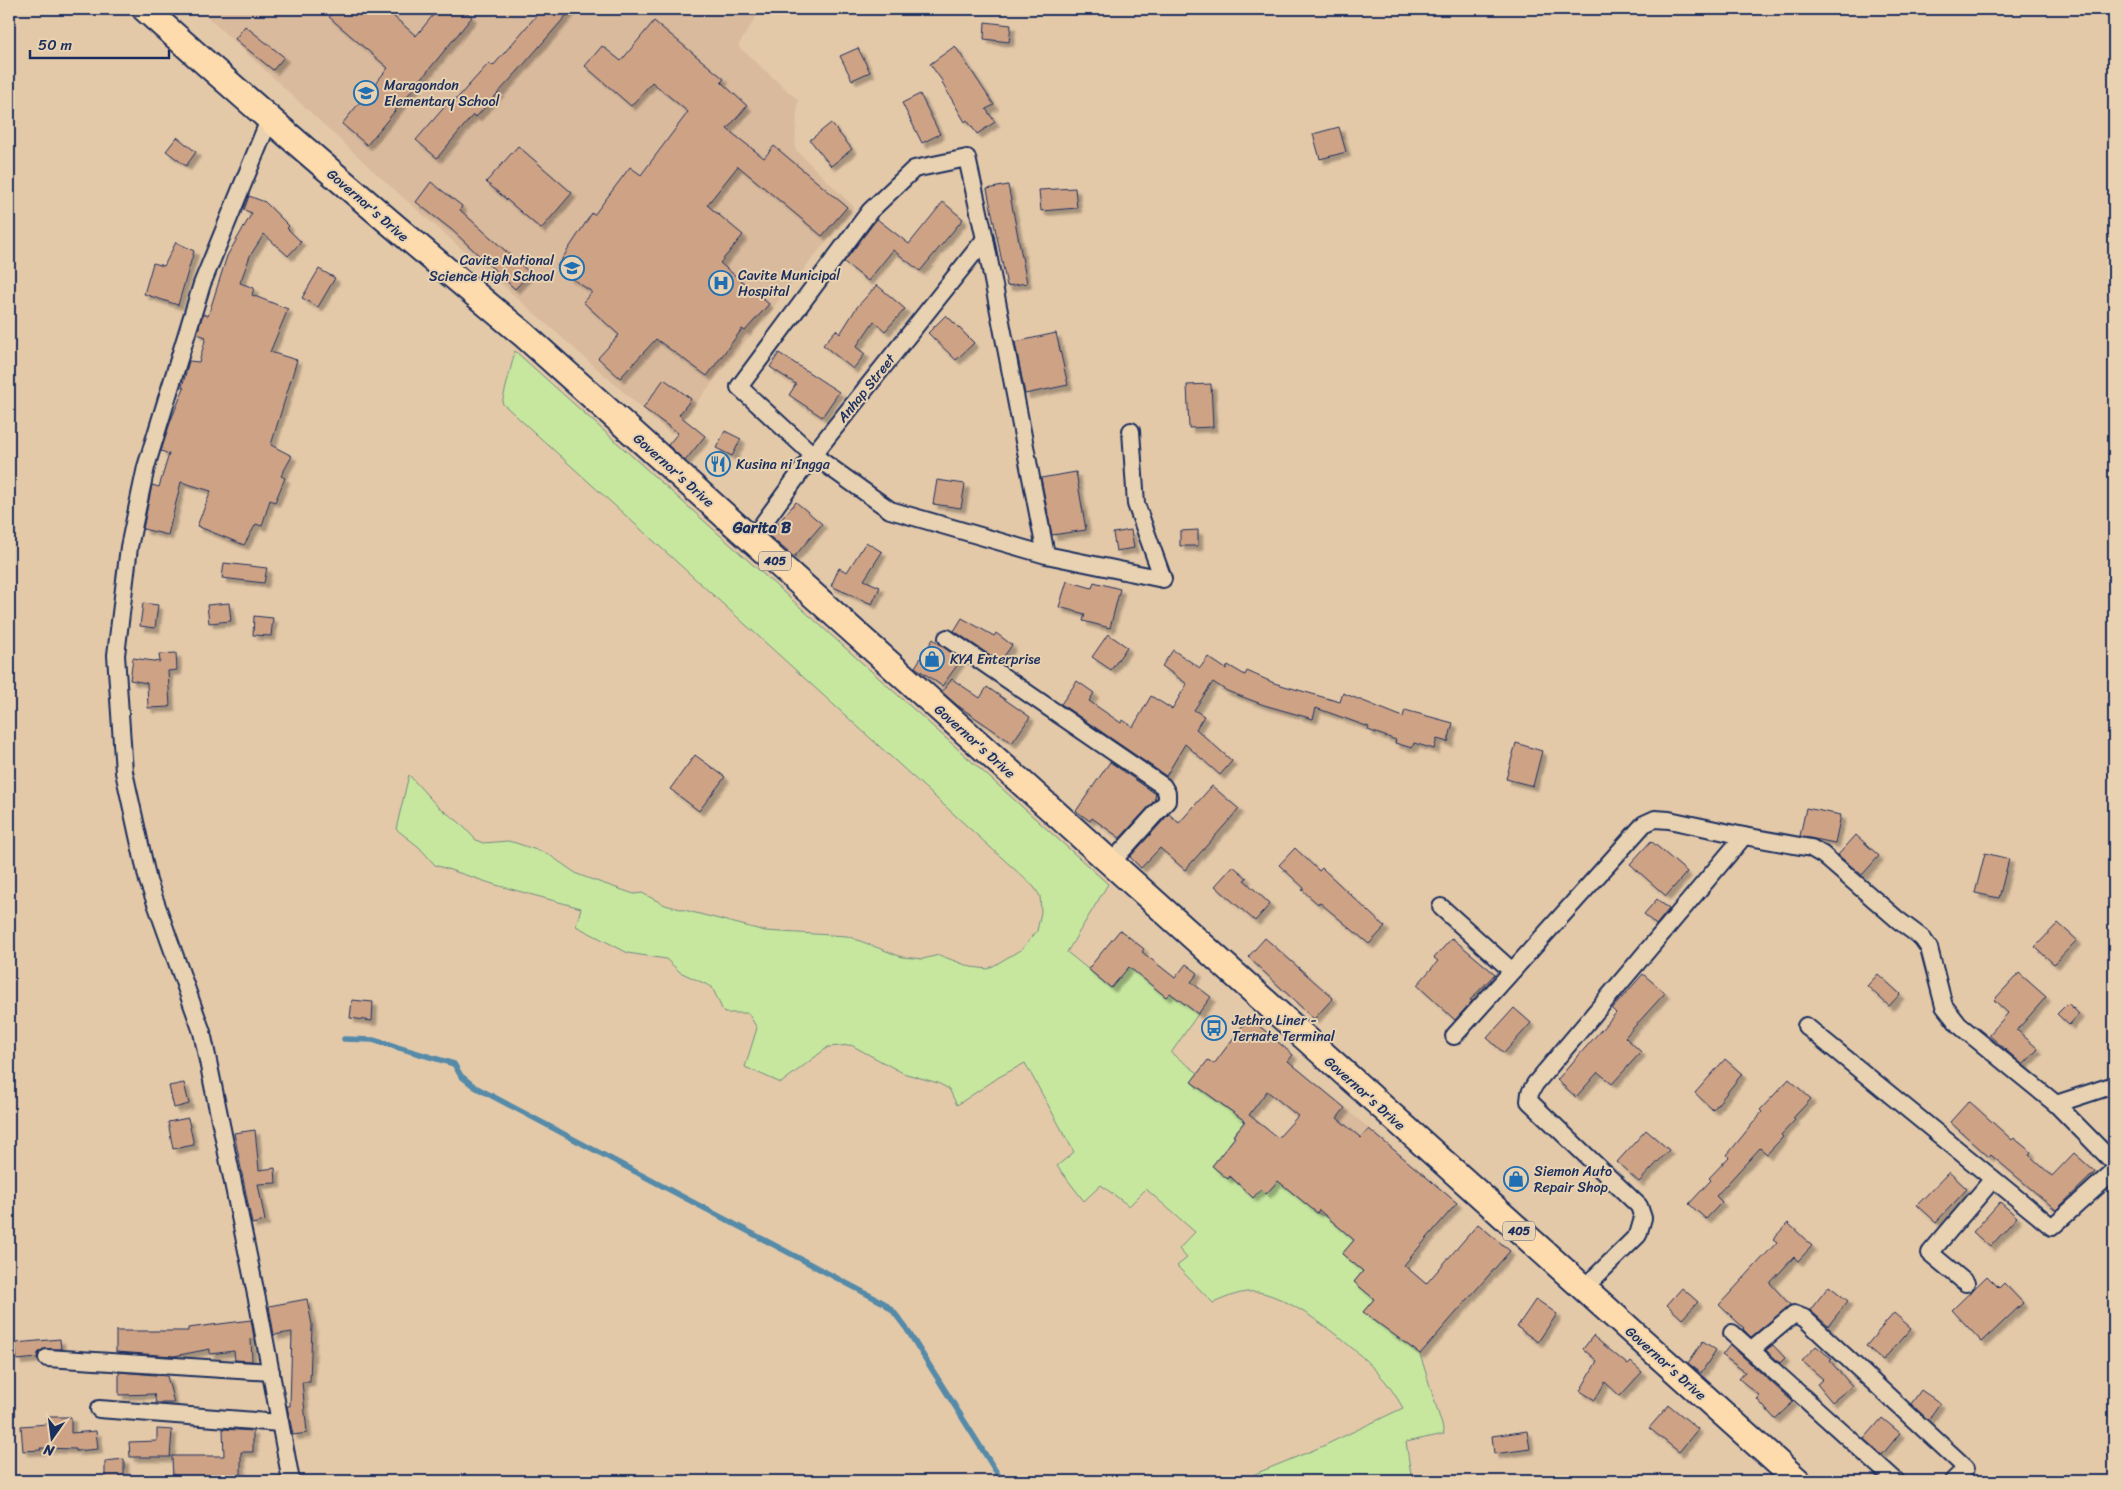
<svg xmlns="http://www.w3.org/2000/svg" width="2123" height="1490" font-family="Sriracha,sans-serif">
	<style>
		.built { fill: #d9ba9d }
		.green { fill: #c7e79f; stroke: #718b7e }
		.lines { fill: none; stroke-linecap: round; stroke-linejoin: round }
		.stream { stroke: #558aa8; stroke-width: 5.5 }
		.building { fill: #cea285; stroke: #1b2f5e; fill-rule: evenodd; filter: url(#shadow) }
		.minor-casing { stroke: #1b2f5e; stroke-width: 20 }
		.primary-casing { stroke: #1b2f5e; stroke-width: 29 }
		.minor { stroke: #e8d2b1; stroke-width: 16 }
		.primary { stroke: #fedbac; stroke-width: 25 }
		.labels { text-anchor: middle; stroke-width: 4; stroke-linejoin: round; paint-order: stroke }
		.shield { fill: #e8d2b1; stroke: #586077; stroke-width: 1 }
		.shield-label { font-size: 12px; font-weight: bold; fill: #1b2f5e }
		.poi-label { font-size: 14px; fill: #1b2f5e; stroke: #e8d2b1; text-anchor: start }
		.street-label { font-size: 14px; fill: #1b2f5e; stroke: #e8d2b1 }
		.quarter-label { font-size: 16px; font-weight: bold; fill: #1b2f5e; stroke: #e8d2b1 }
	</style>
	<defs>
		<filter id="shadow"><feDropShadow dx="4.5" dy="4.5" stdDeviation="1" flood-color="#0004"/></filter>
	</defs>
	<rect width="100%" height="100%" fill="#e4c9a9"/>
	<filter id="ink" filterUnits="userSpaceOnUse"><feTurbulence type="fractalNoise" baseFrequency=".02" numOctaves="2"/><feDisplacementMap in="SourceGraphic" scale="10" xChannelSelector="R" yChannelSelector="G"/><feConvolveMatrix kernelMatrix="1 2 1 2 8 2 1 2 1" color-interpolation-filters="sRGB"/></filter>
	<g filter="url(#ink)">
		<g class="built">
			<polygon points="199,9 761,9 738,46 798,100 795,149 854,207 671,434 380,177"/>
			<polygon points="1345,1108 1377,1135 1347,1171 1315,1144"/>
		</g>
		<path class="green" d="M 515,351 L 1108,884 L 1067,952 L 1111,988 L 1129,966 L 1166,997 L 1170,993 L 1198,1014 L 1171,1053 L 1198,1073 L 1192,1083 L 1245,1121 L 1233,1135 L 1235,1137 L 1212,1166 L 1228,1179 L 1230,1177 L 1253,1197 L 1261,1189 L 1266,1194 L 1278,1181 L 1317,1213 L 1327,1217 L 1354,1240 L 1342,1254 L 1363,1271 L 1354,1282 L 1374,1299 L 1363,1312 L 1420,1354 L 1442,1425 L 1444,1434 L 1406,1442 L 1412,1481 L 1253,1481 L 1250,1476 L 1321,1447 L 1403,1408 C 1396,1396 1388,1383 1378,1373 C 1355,1347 1293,1297 1258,1292 C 1242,1290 1228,1297 1213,1303 L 1177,1266 L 1187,1258 L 1179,1249 L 1195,1232 L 1146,1189 L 1129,1206 L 1101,1185 L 1084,1201 L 1057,1166 L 1074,1152 L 1025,1063 L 999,1077 L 957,1105 L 949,1089 L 938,1083 L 903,1073 L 851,1045 L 828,1047 L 781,1083 L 745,1067 L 757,1028 L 748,1013 L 724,1013 L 712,987 L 680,972 L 666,959 L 628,953 L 576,926 L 581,908 L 496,885 L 435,865 L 419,847 L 396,829 L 409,775 L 437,806 L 459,822 L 476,840 L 483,843 L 508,841 L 516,843 L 548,854 L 577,874 L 593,880 L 634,894 L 642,893 L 665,905 L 765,931 L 847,936 L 902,957 L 923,959 L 939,955 L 971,967 L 988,969 L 1022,949 L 1037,931 L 1041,912 L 1040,896 L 1034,887 L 502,403 Z"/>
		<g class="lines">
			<polyline class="stream" points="344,1039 373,1040 454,1064 461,1076 475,1087 884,1303 893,1311 906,1328 1002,1481"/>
		</g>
		<g class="building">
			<polygon points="336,9 385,9 416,36 438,9 463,9 472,17 367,145 342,124 388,68 329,17"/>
			<polygon points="542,9 572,9 518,71 476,117 473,115 437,158 416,140 448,103 451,105 489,63 493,66"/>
			<polygon points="654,21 724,79 721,82 747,106 727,129 764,158 774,146 847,207 822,236 738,166 707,205 743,235 720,263 769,304 745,331 742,329 707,376 656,339 620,378 598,358 619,335 583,302 592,292 556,268 592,213 594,215 630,167 641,175 688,112 652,82 631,106 585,66 602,46 621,61"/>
			<polygon points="985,22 1011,25 1009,42 984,39"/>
			<polygon points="245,26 284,57 273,70 235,39"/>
			<polygon points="955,46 994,105 986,109 995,122 977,134 967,120 965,122 942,83 943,82 930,64"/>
			<polygon points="858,48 870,72 852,80 840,56"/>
			<polygon points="920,94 940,134 922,143 902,103"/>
			<polygon points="831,123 852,149 831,166 810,140"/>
			<polygon points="1339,127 1346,152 1320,159 1313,134"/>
			<polygon points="177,137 196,152 186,166 166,151"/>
			<polygon points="518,146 572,193 541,229 486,182"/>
			<polygon points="431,182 462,206 460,210 530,273 515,289 452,230 416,202"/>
			<polygon points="1008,185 1027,283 1007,286 987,189"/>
			<polygon points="1075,188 1077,208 1041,211 1039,190"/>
			<polygon points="249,196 265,202 289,226 287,228 301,242 288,256 264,234 250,256 240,283 254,288 252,295 288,309 270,352 297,360 271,445 292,456 281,476 285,478 275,502 270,500 262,526 256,524 244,545 197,526 211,491 181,482 168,535 143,529 152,485 159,487 169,454 161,451 171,420 184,388 182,387 189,361 199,362 206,337 197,334 203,314 208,316 227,256 252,213 244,210"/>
			<polygon points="943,202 963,219 920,271 893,250 868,281 844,262 877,219 909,244"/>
			<polygon points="176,242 194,251 178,305 144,294 153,263 164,266"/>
			<polygon points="319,269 335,278 318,307 302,298"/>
			<polygon points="877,285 905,309 885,331 874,321 856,347 865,354 853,369 823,345 836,330 840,334 857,307"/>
			<polygon points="946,315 974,343 956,360 928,333"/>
			<polygon points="1056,333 1068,385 1025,394 1015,342"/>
			<polygon points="779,353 839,392 822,417 789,395 796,384 770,367"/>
			<polygon points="664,379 691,399 679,415 705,436 685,461 668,445 678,433 643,408"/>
			<polygon points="1211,384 1213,427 1189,428 1187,385"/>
			<polygon points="725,431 741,439 732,456 716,448"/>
			<polygon points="1076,472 1086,530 1052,535 1041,478"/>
			<polygon points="937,480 965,484 961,508 933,504"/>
			<polygon points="796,502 822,524 794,557 768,535"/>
			<polygon points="1131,530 1134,548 1116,551 1113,533"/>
			<polygon points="1198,530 1198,546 1180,546 1180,531"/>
			<polygon points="866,542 882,552 864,580 880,587 872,604 831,586 839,568 847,572"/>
			<polygon points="224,563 267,568 264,583 222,578"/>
			<polygon points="1067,581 1092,588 1094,582 1120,589 1110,628 1083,621 1085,614 1059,607"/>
			<polygon points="143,603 158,605 155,628 140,626"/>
			<polygon points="229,603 231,621 209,623 207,605"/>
			<polygon points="254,616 273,618 271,636 253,635"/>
			<polygon points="962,618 994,636 996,633 1012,645 1000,662 954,631"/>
			<polygon points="1108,634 1127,647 1111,670 1092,657"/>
			<polygon points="933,639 961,660 942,686 915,667"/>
			<polygon points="1173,650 1200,668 1208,657 1226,669 1228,665 1245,675 1247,671 1274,683 1340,702 1343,693 1403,717 1405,710 1453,723 1448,742 1437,739 1434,749 1414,743 1412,748 1395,743 1396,740 1368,730 1369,727 1316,708 1313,719 1264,705 1227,691 1213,682 1194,710 1204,716 1196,729 1232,761 1220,775 1185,744 1166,776 1061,704 1077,681 1094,693 1089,701 1121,723 1123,720 1133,727 1151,696 1172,709 1187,684 1162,666"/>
			<polygon points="176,653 177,670 168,671 170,707 148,708 147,683 130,680 133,658 160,662 159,654"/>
			<polygon points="952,679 980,698 987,687 1030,717 1012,743 957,705 942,692"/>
			<polygon points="1516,743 1542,751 1533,786 1506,779"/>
			<polygon points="695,755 725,777 699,811 670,789"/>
			<polygon points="1110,762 1156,794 1154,801 1120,838 1092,818 1090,821 1076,811"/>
			<polygon points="1212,786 1239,809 1185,870 1160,848 1141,868 1130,857 1169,814 1179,823"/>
			<polygon points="1806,808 1841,815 1835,843 1800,836"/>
			<polygon points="1856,835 1879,856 1862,875 1838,855"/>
			<polygon points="1651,841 1687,872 1666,896 1630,864"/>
			<polygon points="1295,848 1319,871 1322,868 1385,927 1369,944 1319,902 1318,904 1302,890 1304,888 1279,865"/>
			<polygon points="1985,853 2009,859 1999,898 1975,893"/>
			<polygon points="1233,866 1247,878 1244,880 1270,904 1255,921 1215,886"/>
			<polygon points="1657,899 1669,909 1656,925 1644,914"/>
			<polygon points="2058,923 2077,940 2054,964 2035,947"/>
			<polygon points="1120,930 1144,949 1142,952 1175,978 1186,964 1198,973 1191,982 1211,997 1198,1014 1170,993 1166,997 1129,967 1111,988 1088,969"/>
			<polygon points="1265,938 1333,998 1314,1019 1248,957"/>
			<polygon points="1452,938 1495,974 1470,1000 1472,1001 1455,1020 1417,985 1438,961 1434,958"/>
			<polygon points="2019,973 2046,997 2017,1030 2038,1049 2023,1065 1989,1035 2008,1013 1994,1000"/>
			<polygon points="1643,974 1665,993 1625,1037 1641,1052 1612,1084 1598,1072 1576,1097 1557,1080 1616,1013 1612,1009"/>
			<polygon points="1878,974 1900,994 1889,1006 1867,986"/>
			<polygon points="352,1000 373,1002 372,1021 350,1018"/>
			<polygon points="2068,1003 2079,1014 2069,1025 2057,1014"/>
			<polygon points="1514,1008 1531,1023 1504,1053 1487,1038"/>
			<path d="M 1249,1017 L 1293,1055 L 1288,1061 L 1345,1108 L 1337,1118 L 1361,1138 L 1369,1129 L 1457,1203 L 1404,1265 L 1426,1284 L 1478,1224 L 1510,1251 L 1420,1354 L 1363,1312 L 1374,1299 L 1354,1282 L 1363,1271 L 1342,1254 L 1354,1240 L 1319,1210 L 1317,1213 L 1278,1181 L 1266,1194 L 1261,1189 L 1253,1198 L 1230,1176 L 1228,1179 L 1212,1166 L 1235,1137 L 1233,1136 L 1245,1121 L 1191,1082 L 1208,1060 L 1214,1064 ZM 1267,1091 L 1298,1116 L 1278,1138 L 1249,1115 Z"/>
			<polygon points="1725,1059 1742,1074 1713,1110 1695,1093"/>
			<polygon points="1789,1079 1811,1099 1793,1118 1795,1120 1781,1135 1783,1137 1767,1154 1760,1148 1716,1196 1722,1202 1706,1219 1689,1204 1711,1180 1709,1178 1729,1157 1727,1155 1762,1112 1760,1110"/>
			<polygon points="184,1083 189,1104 174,1108 169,1086"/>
			<polygon points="1969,1101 2012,1140 2014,1138 2031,1152 2029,1155 2052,1176 2074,1153 2095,1172 2056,1210 1991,1155 1989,1157 1950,1122"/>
			<polygon points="188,1118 194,1145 173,1149 168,1122"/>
			<polygon points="255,1130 259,1170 275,1168 276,1183 258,1184 265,1221 252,1224 234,1133"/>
			<polygon points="1646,1130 1669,1150 1639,1182 1617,1162"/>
			<polygon points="1949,1172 1967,1189 1936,1222 1917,1205"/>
			<polygon points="2000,1202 2017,1217 1990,1247 1973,1232"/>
			<polygon points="1788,1223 1812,1246 1798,1261 1794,1257 1770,1283 1790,1305 1751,1337 1743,1329 1744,1328 1719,1305 1777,1242 1773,1239"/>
			<polygon points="1987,1276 1999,1288 2004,1283 2023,1303 1982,1342 1952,1310"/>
			<polygon points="1829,1286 1848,1301 1828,1326 1810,1310"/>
			<polygon points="1682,1288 1698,1302 1682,1319 1667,1305"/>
			<polygon points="307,1299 312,1325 310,1382 302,1382 307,1433 293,1435 287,1406 290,1406 292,1332 274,1335 269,1306"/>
			<polygon points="1536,1299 1557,1314 1538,1342 1517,1327"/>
			<polygon points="1894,1313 1911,1328 1883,1360 1866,1346"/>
			<polygon points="251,1320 254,1338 251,1339 252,1361 235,1360 234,1351 210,1354 210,1349 174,1356 116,1352 116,1331 188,1331 188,1328"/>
			<polygon points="1593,1336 1628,1365 1631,1362 1642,1372 1620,1396 1605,1382 1595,1400 1580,1391 1597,1361 1583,1349"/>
			<polygon points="60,1339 61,1349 43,1349 38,1353 37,1358 17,1360 15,1343"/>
			<polygon points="1703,1341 1716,1350 1701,1373 1688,1363"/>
			<polygon points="1730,1345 1793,1402 1775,1419 1757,1399 1760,1396 1739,1379 1745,1372 1722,1355"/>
			<polygon points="1773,1345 1785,1358 1780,1363 1766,1350"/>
			<polygon points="1816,1346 1832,1359 1830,1361 1852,1386 1832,1402 1817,1384 1823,1379 1802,1361"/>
			<polygon points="119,1372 167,1376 174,1403 156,1403 154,1394 119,1395"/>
			<polygon points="1921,1390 1940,1403 1928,1420 1911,1404"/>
			<polygon points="1669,1405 1698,1429 1679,1452 1649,1428"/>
			<polygon points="47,1417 71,1417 71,1433 96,1431 98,1449 76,1451 76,1449 40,1448 41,1450 23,1451 21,1426 47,1424"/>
			<polygon points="1882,1418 1900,1433 1882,1455 1864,1439"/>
			<polygon points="157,1429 172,1430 170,1457 130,1457 129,1442 157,1441"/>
			<polygon points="223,1429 253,1431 253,1452 241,1452 241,1479 173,1481 172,1456 224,1456"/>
			<polygon points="1527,1431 1530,1449 1494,1454 1492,1436"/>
			<polygon points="124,1459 124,1481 105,1481 105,1461"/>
		</g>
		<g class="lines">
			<defs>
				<g id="minor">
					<polyline points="269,120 202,284 146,467 129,547 116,655 124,772 148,881 202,1032 259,1309 291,1481"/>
					<polyline points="751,540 813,455 985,239"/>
					<polyline points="1046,555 985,239 967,158 914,169 870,211 739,387 813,455 890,510 1046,555 1163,579 1136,504 1131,431"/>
					<polyline points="947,638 1163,786 1167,793 1167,801 1111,863"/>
					<polyline points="1441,907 1512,971"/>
					<polyline points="1806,1026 2052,1227 2114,1171"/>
					<polyline points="1454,1036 1644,824 1655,819 1669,820 1744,836"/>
					<polyline points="2056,1104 2114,1085"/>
					<polyline points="1966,1283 1930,1253 1993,1179"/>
					<polyline points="1583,1289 1638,1235 1643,1218 1639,1206 1529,1101 1530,1093 1535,1084 1744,836 1811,848 1823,855 1898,920 1922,938 1929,948 1944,1006 1959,1025 2056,1104 2114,1163"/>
					<polyline points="1732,1333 1896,1481"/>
					<polyline points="1751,1350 1794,1314 1804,1318 1966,1468 1953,1481"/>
					<polyline points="47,1358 271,1372"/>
					<polyline points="99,1409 280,1423"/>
				</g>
				<path id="primary" d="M 145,9 C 269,120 395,228 523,334 L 1798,1481"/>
			</defs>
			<use href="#minor" class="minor-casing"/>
			<use href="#primary" class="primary-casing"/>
			<use href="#minor" class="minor"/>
			<use href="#primary" class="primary"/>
		</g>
	</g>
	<defs>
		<symbol id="school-ring" viewBox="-11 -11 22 22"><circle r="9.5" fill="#e8d2b1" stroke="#1f6fb2" stroke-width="1.5"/><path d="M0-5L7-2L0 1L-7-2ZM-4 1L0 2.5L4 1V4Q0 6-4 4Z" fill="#1f6fb2"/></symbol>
		<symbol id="hospital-ring" viewBox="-11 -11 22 22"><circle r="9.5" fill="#e8d2b1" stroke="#1f6fb2" stroke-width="1.5"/><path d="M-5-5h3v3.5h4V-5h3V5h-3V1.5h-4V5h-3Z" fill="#1f6fb2"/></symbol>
		<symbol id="restaurant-ring" viewBox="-11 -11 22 22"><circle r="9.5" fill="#e8d2b1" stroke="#1f6fb2" stroke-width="1.5"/><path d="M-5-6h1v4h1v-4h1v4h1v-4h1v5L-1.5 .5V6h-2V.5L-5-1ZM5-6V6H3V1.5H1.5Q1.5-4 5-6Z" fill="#1f6fb2"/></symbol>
		<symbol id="shop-ring" viewBox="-11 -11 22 22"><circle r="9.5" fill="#e8d2b1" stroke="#1f6fb2" stroke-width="1.5"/><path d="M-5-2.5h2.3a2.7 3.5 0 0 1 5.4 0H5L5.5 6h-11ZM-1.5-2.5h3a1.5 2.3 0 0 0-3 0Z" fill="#1f6fb2"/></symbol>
		<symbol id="bus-ring" viewBox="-11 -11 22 22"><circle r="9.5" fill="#e8d2b1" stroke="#1f6fb2" stroke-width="1.5"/><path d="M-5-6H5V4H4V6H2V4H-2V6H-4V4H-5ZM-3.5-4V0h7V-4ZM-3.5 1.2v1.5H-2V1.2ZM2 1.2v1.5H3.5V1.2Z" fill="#1f6fb2"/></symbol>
	</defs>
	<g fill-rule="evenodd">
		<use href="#school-ring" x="352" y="79" width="28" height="28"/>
		<use href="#school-ring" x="558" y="254" width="28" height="28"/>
		<use href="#hospital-ring" x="707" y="269" width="28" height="28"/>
		<use href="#restaurant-ring" x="704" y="450" width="28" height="28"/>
		<use href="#shop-ring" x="918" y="645" width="28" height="28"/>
		<use href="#bus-ring" x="1200" y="1014" width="28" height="28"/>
		<use href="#shop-ring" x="1502" y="1165" width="28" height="28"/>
	</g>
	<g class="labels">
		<g class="shield">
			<rect x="759" y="551.5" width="32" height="19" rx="4"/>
			<rect x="1503" y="1221.5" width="32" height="19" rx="4"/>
		</g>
		<g class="shield-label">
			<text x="775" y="565">405</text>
			<text x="1519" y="1235">405</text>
		</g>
		<g class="poi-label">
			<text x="384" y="90">Maragondon<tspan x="384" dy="16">Elementary School</tspan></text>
			<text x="554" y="265" text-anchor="end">Cavite National<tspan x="554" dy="16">Science High School</tspan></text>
			<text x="738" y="280">Cavite Municipal<tspan x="738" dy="16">Hospital</tspan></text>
			<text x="736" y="469">Kusina ni Ingga</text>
			<text x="950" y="664">KYA Enterprise</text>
			<text x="1232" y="1025">Jethro Liner -<tspan x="1232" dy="16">Ternate Terminal</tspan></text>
			<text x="1534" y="1176">Siemon Auto<tspan x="1534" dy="16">Repair Shop</tspan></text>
		</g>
		<g class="street-label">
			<text transform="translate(368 205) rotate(41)" y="5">Governor's Drive</text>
			<text transform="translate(866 388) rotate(-51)" y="5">Anhap Street</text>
			<text transform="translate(674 470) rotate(42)" y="5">Governor's Drive</text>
			<text transform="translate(975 741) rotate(42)" y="5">Governor's Drive</text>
			<text transform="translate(1365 1093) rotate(42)" y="5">Governor's Drive</text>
			<text transform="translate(1666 1363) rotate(42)" y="5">Governor's Drive</text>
		</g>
		<g class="quarter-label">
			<text x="762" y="533">Garita B</text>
		</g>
	</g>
	<rect width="2123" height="1490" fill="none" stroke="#e8d2b1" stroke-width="30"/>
	<rect x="15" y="15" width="2093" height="1460" fill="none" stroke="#1b2f5e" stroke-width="2" filter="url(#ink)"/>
	<g transform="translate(52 1438) rotate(194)" stroke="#e8d2b1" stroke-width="4" paint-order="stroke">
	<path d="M0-4L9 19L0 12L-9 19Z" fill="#1b2f5e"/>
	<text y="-8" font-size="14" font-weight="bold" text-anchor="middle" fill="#1b2f5e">N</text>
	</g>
	<path d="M30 50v8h139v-8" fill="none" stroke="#1b2f5e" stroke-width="2.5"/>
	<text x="38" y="50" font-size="15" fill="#1b2f5e" stroke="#e8d2b1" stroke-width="4" paint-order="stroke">50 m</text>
</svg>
